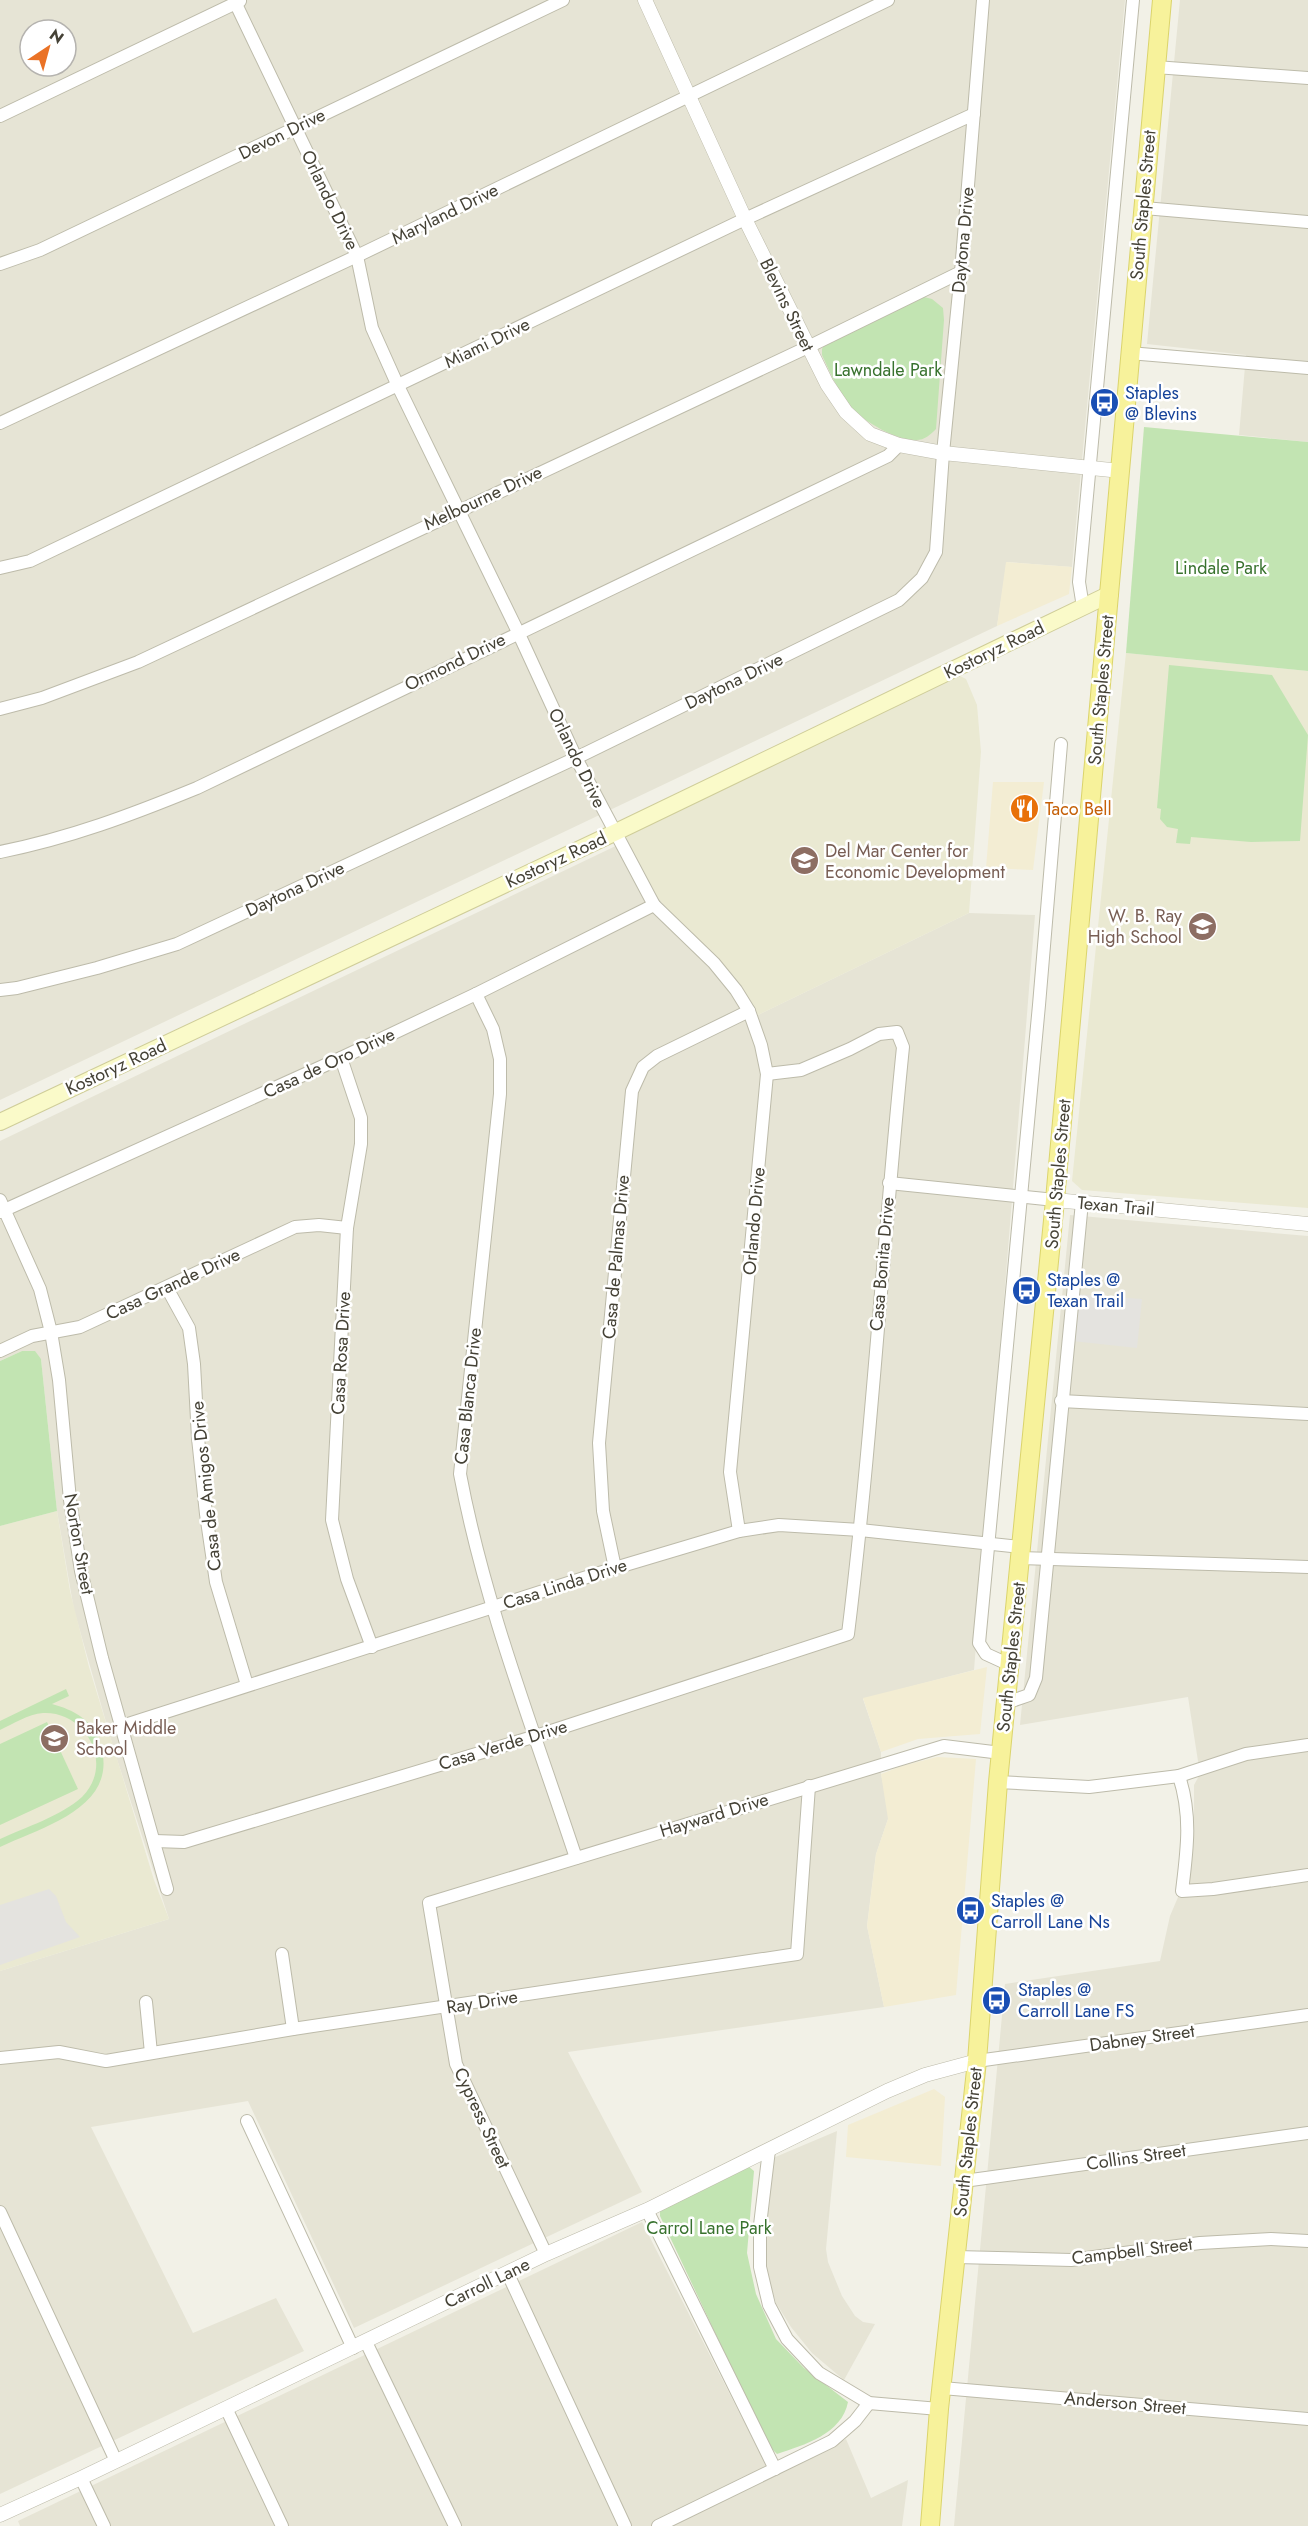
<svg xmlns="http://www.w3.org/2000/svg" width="1308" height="2526" font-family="Jost,sans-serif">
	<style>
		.residential { fill: #e6e4d5; fill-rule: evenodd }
		.commercial { fill: #f3edd3 }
		.education { fill: #eae9d2 }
		.green { fill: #c2e4b2 }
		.parking { fill: #e4e3df }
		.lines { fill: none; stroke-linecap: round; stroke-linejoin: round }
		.minor-casing { stroke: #bdbbaa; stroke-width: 14 }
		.tertiary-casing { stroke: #bdbbaa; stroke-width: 15 }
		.secondary-casing { stroke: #cfcd99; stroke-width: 18 }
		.primary-casing { stroke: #dbd46c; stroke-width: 20 }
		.minor { stroke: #fff; stroke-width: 12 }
		.tertiary { stroke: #fff; stroke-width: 14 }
		.secondary { stroke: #fafac9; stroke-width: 16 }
		.primary { stroke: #f7f29b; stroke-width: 18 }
		.labels { text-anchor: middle; stroke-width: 5; stroke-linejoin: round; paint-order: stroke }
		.street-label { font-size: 18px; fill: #454236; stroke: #fff }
		.park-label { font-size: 18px; fill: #38722e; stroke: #fff }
		.transit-label { font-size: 18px; fill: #164399; stroke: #fff; text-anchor: start }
		.food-label { font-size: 18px; fill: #c56008; stroke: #fff; text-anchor: start }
		.education-label { font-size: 18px; fill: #785e54; stroke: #fff; text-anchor: start }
	</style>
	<rect width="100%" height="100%" fill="#f2f1e7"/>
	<g class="residential">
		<path d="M 0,0 L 1125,0 L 1072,567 L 1007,562 L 997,626 L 0,1100 ZM 30,30 L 66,30 L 66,66 L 30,66 Z"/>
		<polygon points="1180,0 1308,0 1308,442 1239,435 1246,355 1147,344"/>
		<polygon points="624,842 664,905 729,971 758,1015 969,913 1035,915 974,1670 863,1699 881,1752 881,1774 888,1806 888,1819 876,1854 867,1926 884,2007 568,2052 642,2192 354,2328 248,2101 91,2127 193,2333 276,2298 304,2351 0,2494 0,1971 169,1919 114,1750 74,1610 57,1511 41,1359 22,1351 0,1361 0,1141"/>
		<polygon points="1070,1215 1308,1236 1308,2526 954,2526 1005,1984 1160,1961 1170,1916 1190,1869 1194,1830 1194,1785 1200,1774 1188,1697 1020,1725"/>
		<polygon points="837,2131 826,2249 828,2262 842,2296 855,2316 863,2322 875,2324 844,2380 812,2353 791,2327 776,2303 765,2267 765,2216 773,2158"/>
		<polygon points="642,2222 772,2477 846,2439 871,2498 908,2480 902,2526 20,2526 18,2521"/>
	</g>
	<g class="commercial">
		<polygon points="1006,562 1072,567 1069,594 997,626"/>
		<polygon points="993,782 1044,782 1033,870 986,868"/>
		<polygon points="987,1667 980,1734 918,1739 881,1752 863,1698"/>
		<polygon points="937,1757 976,1759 956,1995 884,2007 867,1926 876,1854 888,1819 881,1774 902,1766"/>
		<polygon points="934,2089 945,2097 941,2166 846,2157 848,2125"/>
	</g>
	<g class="education">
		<polygon points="1126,653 1308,671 1308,1208 1082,1190 1072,1181"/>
		<polygon points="958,675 966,679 977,705 981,752 969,913 758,1015 729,971 664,905 645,880 624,842 625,833"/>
		<polygon points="57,1511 70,1591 89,1667 154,1880 169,1919 0,1971 0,1526"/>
	</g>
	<g class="green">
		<path d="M 920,296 L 932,299 L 943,308 L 944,320 L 936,429 C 930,435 925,440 916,440 C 896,441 856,418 845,400 C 836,386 829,370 822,355 L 822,349 L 826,342 Z"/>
		<polygon points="1144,427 1308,442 1308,671 1126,653"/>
		<polygon points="1169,665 1272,675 1308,735 1300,841 1251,842 1191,837 1190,844 1176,843 1178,829 1167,827 1160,819 1161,809 1157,808"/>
		<polygon points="22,1351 35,1351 41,1359 57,1511 0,1526 0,1361"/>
		<path d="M 66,1689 L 69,1696 L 52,1704 C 74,1710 93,1720 100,1743 C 121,1807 44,1826 0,1847 L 0,1839 C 24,1828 63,1815 82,1797 C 115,1764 86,1711 43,1713 C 28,1714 13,1724 0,1730 L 0,1721 Z"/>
		<polygon points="47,1722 78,1789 0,1825 0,1744"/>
		<path d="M 748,2166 L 754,2171 L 747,2253 L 756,2294 L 776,2339 L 804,2368 L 848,2402 C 842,2434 804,2445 777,2454 L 768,2445 L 660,2216 L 660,2210 Z"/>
	</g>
	<g class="parking">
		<polygon points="1075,1294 1142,1299 1137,1348 1072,1341"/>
		<polygon points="49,1889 56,1896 66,1922 80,1937 0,1965 0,1905"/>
	</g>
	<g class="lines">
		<defs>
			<g id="minor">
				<polyline points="234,0 357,256 372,328 398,386 518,632 576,758 654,905 714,963 736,990 749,1011 761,1045 767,1074 730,1472 739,1531"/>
				<polyline points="1155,67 1308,78"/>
				<polyline points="0,116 240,1"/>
				<polyline points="1144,208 1308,222"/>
				<polyline points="0,264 40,250 563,0"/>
				<polyline points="1129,353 1308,368"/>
				<polyline points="0,423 357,256 888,0"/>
				<polyline points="0,568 30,561 745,219 974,114"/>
				<polyline points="1083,607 1079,582 1133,0"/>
				<polyline points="0,709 42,698 138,662 808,347 961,272"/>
				<path d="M 0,852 C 70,838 131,815 197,788 L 888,456 L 899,445"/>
				<polyline points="0,990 17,988 97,968 177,944 576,758 899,600 922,578 936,552 943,453 961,272 983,0"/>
				<path d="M 476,994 L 493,1029 L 500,1059 L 500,1094 L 460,1474 C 485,1606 534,1731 576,1858"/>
				<polyline points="341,1058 361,1118 361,1144 347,1228 332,1520 347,1579 372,1647"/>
				<polyline points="889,1183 1055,1200"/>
				<polyline points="0,1200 40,1289 51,1332 59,1380 70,1500 81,1571 102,1658 167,1889"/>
				<polyline points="0,1212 341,1058 476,994 654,905"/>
				<polyline points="167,1288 189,1328 194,1364 198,1438 206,1514 216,1582 247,1685"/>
				<polyline points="0,1351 32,1336 80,1327 295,1227 319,1225 347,1228"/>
				<polyline points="1061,1401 1308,1414"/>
				<polyline points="1020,1558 1308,1567"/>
				<polyline points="615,1568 603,1511 599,1443 632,1091 643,1067 657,1056 749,1011"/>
				<polyline points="1010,1665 986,1654 979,1643 1039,1005 1061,744"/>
				<polyline points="1006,1703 1029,1695 1036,1678 1082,1202"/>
				<polyline points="122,1726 615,1568 739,1531 779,1525 860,1530 1021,1547"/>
				<path d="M 1179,1776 C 1192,1816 1187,1850 1182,1891 L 1213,1889 L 1308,1875"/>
				<polyline points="998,1782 1089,1787 1179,1776 1246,1754 1308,1745"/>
				<path d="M 155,1841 L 184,1842 L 536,1736 L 848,1634 C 872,1439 883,1242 903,1047 L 897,1032 L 879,1034 L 850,1049 L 801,1070 L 767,1074"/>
				<polyline points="282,1954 293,2029"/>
				<polyline points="146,2002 151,2053"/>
				<polyline points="0,2058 59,2052 106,2061 293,2029 797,1954 809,1786"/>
				<polyline points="977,2061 1308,2015"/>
				<polyline points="247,2121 353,2348"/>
				<polyline points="769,2150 760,2225 760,2267 769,2305 787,2339 819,2373 869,2403 939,2409"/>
				<polyline points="964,2181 1308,2133"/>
				<polyline points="647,2210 775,2469"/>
				<polyline points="0,2212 116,2461"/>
				<polyline points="546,2254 456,2064 429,1903 944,1746 1001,1753"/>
				<polyline points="956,2257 1071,2260 1200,2243 1271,2239 1308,2241"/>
				<polyline points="508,2274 625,2526"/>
				<polyline points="366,2342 455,2526"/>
				<polyline points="942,2388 1308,2419"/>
				<polyline points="226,2408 282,2526"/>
				<polyline points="81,2478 104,2526"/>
				<polyline points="658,2526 832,2441 855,2421 869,2403"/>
			</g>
			<g id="tertiary">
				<polyline points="645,0 745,219 827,384 846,412 870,434 899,445 943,453 1121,471"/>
				<polyline points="1055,1200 1308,1224"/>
				<polyline points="0,2515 81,2478 546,2254 647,2210 887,2091 925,2075 977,2061"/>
			</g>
			<polyline id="secondary" points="0,1122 614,833 1110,594"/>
			<polyline id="primary" points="930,2526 939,2409 977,2061 998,1782 1055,1200 1162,0"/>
		</defs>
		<use href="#minor" class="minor-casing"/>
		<use href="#tertiary" class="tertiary-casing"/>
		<use href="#secondary" class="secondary-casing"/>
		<use href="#primary" class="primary-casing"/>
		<use href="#minor" class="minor"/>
		<use href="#tertiary" class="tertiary"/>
		<use href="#secondary" class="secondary"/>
		<use href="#primary" class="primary"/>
	</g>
	<defs>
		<symbol id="bus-disc" viewBox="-11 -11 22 22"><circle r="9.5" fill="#1a4fb4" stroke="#fff"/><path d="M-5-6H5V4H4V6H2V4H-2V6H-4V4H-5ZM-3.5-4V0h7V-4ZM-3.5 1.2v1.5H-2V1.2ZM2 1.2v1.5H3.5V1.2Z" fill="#fff"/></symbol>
		<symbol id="restaurant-disc" viewBox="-11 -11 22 22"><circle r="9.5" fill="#e8710a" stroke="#fff"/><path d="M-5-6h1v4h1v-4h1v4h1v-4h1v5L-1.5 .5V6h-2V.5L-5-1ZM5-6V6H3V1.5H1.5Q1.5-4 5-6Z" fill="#fff"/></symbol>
		<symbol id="university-disc" viewBox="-11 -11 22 22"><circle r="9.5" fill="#8d6e63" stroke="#fff"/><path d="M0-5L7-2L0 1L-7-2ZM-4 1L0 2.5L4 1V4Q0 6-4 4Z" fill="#fff"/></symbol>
		<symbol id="school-disc" viewBox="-11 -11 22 22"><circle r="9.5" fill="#8d6e63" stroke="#fff"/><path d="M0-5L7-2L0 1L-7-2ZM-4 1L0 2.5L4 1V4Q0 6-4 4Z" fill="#fff"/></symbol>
	</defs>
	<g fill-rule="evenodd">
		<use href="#bus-disc" x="1088" y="386" width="33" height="33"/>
		<use href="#restaurant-disc" x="1008" y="792" width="33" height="33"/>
		<use href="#university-disc" x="788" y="844" width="33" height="33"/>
		<use href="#school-disc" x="1186" y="910" width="33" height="33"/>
		<use href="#bus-disc" x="1010" y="1274" width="33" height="33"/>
		<use href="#school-disc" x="38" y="1722" width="33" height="33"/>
		<use href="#bus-disc" x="954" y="1894" width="33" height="33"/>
		<use href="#bus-disc" x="980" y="1984" width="33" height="33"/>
	</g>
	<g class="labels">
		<g class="street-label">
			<text transform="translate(282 134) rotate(-26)" y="6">Devon Drive</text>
			<text transform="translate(330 200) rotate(64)" y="6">Orlando Drive</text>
			<text transform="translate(1143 205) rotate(-85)" y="6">South Staples Street</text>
			<text transform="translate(445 214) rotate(-26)" y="6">Maryland Drive</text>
			<text transform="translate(963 240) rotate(-85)" y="6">Daytona Drive</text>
			<text transform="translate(787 305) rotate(64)" y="6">Blevins Street</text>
			<text transform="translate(487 343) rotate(-26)" y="6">Miami Drive</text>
			<text transform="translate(483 498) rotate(-25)" y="6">Melbourne Drive</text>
			<text transform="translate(994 650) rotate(-26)" y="6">Kostoryz Road</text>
			<text transform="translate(455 662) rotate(-26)" y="6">Ormond Drive</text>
			<text transform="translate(734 681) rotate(-26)" y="6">Daytona Drive</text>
			<text transform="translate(1101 690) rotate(-85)" y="6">South Staples Street</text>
			<text transform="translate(577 758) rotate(64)" y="6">Orlando Drive</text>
			<text transform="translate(556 860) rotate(-25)" y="6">Kostoryz Road</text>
			<text transform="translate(295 889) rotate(-25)" y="6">Daytona Drive</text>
			<text transform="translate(329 1063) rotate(-25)" y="6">Casa de Oro Drive</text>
			<text transform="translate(116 1067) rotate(-25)" y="6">Kostoryz Road</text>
			<text transform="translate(1058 1174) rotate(-85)" y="6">South Staples Street</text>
			<text transform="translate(1116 1206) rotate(5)" y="6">Texan Trail</text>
			<text transform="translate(754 1221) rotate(-85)" y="6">Orlando Drive</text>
			<text transform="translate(616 1257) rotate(-85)" y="6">Casa de Palmas Drive</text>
			<text transform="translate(882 1264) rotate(-85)" y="6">Casa Bonita Drive</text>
			<text transform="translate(173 1284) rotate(-25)" y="6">Casa Grande Drive</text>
			<text transform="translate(341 1353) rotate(-87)" y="6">Casa Rosa Drive</text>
			<text transform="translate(468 1396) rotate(-84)" y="6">Casa Blanca Drive</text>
			<text transform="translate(206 1486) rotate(-96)" y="6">Casa de Amigos Drive</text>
			<text transform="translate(79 1544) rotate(80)" y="6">Norton Street</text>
			<text transform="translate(565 1584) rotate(-18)" y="6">Casa Linda Drive</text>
			<text transform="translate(1011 1657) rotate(-84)" y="6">South Staples Street</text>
			<text transform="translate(503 1745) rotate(-17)" y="6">Casa Verde Drive</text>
			<text transform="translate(714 1815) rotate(-17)" y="6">Hayward Drive</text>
			<text transform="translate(482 2002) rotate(-9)" y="6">Ray Drive</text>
			<text transform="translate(1142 2038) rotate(-8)" y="6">Dabney Street</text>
			<text transform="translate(482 2118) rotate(65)" y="6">Cypress Street</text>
			<text transform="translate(968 2142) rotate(-84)" y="6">South Staples Street</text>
			<text transform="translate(1136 2157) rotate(-8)" y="6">Collins Street</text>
			<text transform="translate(1132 2251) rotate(-7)" y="6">Campbell Street</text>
			<text transform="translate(487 2283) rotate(-26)" y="6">Carroll Lane</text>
			<text transform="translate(1125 2403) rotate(5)" y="6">Anderson Street</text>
		</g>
		<g class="park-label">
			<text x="888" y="376">Lawndale Park</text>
			<text x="1221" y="574">Lindale Park</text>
			<text x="709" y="2234">Carrol Lane Park</text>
		</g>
		<g class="transit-label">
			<text x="1125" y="399">Staples<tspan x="1125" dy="21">@ Blevins</tspan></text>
			<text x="1047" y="1286">Staples @<tspan x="1047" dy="21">Texan Trail</tspan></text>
			<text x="991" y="1907">Staples @<tspan x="991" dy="21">Carroll Lane Ns</tspan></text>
			<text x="1018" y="1996">Staples @<tspan x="1018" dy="21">Carroll Lane FS</tspan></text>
		</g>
		<g class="food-label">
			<text x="1045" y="815">Taco Bell</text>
		</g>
		<g class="education-label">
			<text x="825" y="857">Del Mar Center for<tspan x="825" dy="21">Economic Development</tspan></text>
			<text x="1182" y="922" text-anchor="end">W. B. Ray<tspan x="1182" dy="21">High School</tspan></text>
			<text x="76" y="1734">Baker Middle<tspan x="76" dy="21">School</tspan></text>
		</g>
	</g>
	<g transform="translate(48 48) rotate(36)"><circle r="28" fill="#ffffff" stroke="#b5b3af" stroke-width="1.5"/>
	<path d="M0-4.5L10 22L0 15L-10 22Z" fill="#ea7226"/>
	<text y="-9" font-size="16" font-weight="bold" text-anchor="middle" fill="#454236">N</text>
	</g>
</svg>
